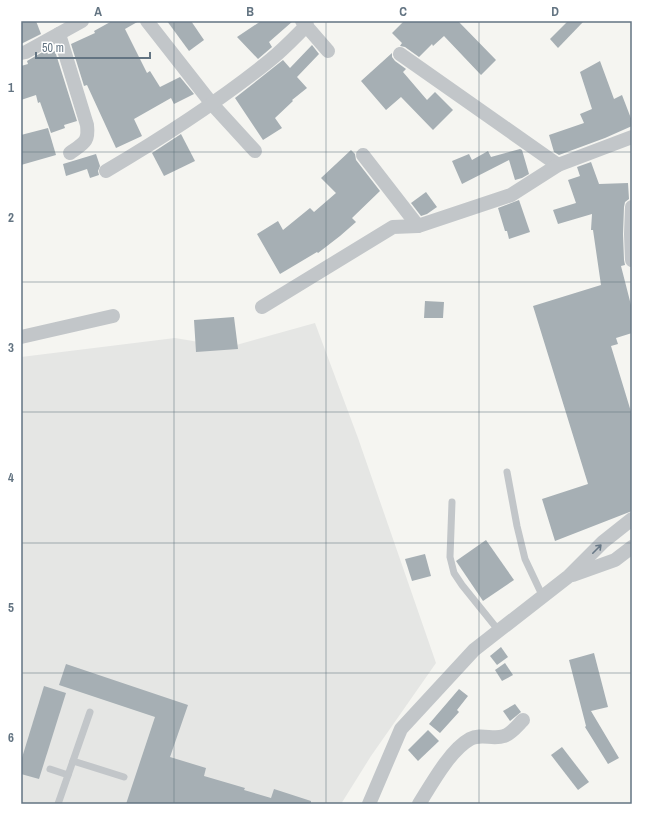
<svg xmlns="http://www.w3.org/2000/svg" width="653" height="825" font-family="'Archivo Narrow',sans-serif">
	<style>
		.built { fill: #e5e6e4 }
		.building { fill: #a6afb4 }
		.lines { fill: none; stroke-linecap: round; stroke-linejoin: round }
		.service { stroke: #c2c6c9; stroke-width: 7 }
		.minor { stroke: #c2c6c9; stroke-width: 14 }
		.oneway { stroke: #687886 }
		.grid { fill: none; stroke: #637482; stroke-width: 1; stroke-opacity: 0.55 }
		.neatline { fill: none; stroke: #637482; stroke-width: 1.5 }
		.grid-label { font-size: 13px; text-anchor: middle; font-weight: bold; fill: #637482 }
	</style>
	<rect width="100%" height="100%" fill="#f5f5f1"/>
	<polygon class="built" points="315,323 358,438 436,663 371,756 341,804 21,804 21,357 175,338 229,347"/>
	<g class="building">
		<polygon points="21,21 36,21 41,34 21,44"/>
		<polygon points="112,21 139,21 125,29 147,73 150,71 160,87 180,77 194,94 174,104 171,98 134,119 142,136 116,148 87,85 84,86 71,44 95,33 94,31"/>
		<polygon points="167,21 191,21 204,40 189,51"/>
		<polygon points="261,21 293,21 269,42 272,47 258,59 237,37"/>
		<polygon points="404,21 458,21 496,60 481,75 444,36 433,46 432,44 419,57 405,47 400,46 402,43 392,33"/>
		<polygon points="568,21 584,21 558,48 550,39"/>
		<polygon points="312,45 319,54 297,77 307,88 292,100 293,101 275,118 282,128 263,140 235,98 283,60 290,68"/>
		<polygon points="46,50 48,54 55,51 77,121 64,125 65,128 51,133 40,102 38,103 36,95 21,100 21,66 28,64 27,61"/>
		<polygon points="392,53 392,57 395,61 406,69 403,72 427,100 435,92 453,110 433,130 401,97 386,110 361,81"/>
		<polygon points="600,61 614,99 622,95 632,121 632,126 605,138 559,155 554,152 549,135 584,123 580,114 592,109 580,72"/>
		<polygon points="48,128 56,155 21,165 21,135"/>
		<polygon points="181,134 195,161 164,176 152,153"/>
		<polygon points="520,149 522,150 529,174 522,178 515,180 509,160 462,184 452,161 469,154 472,160 488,151 491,157"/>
		<polygon points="351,150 355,154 356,160 380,191 352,218 356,222 340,236 318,253 317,252 280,274 257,234 278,221 283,230 310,208 314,212 336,193 321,178"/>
		<polygon points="96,154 100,166 98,171 99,175 90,178 87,169 66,176 63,164"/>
		<polygon points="591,162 599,184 628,183 629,199 625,202 624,207 623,234 624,260 625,265 621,266 632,309 632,333 616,338 618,344 611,346 632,415 632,511 555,541 542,499 588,484 533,306 601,285 593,230 591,230 592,214 558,224 553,210 576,203 568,180 580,176 577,167"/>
		<polygon points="426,192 437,207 427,214 421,216 411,203"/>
		<polygon points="519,200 530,232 509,239 507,231 505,231 498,208"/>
		<polygon points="425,301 444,302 443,318 424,318"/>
		<polygon points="234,317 238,349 196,352 194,320"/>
		<polygon points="486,540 514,580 483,601 456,561"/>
		<polygon points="425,554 431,576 412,581 405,559"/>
		<polygon points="501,647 508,657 497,665 490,656"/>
		<polygon points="594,653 608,707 591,711 619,758 608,764 585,727 586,726 569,660"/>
		<polygon points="505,663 513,675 502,681 495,670"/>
		<polygon points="66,664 188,705 170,757 206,768 204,776 245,788 244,790 271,798 274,789 311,801 311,804 126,804 155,717 59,685"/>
		<polygon points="44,686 66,693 39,779 21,774 21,761"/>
		<polygon points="459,689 468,696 457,710 459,712 440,733 429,724"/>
		<polygon points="515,704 521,712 510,721 503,711"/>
		<polygon points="428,730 439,741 418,761 408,750"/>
		<polygon points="562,747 589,782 578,790 551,755"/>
	</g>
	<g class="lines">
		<g class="service">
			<polyline points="507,472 517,526 525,559 543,597"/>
			<polyline points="452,502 450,557 454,573 462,585 499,631"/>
			<polyline points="73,761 124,777"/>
			<polyline points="50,769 68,775"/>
			<polyline points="58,804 90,712"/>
		</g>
		<g class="minor">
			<polyline points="147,21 212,104 255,151"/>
			<polyline points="302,21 328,51"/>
			<path d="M 59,34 L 87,125 C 89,142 84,143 70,153"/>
			<polyline points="21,53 26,52 82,21"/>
			<polyline points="400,54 558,165"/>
			<polyline points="363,155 418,226"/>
			<path d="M 106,171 C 162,138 218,102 269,61 C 283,50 295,37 307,25"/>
			<polyline points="632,207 631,234 632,260"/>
			<polyline points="262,307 393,227 418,226 511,195 558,165 632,137"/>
			<polyline points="21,337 113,316"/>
			<polyline points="573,575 615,560 632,547"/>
			<polyline points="369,804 401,729 474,650 569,576 603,542 632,519"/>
			<path d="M 419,804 C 431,785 450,750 470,739 C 481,733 493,740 504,736 C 511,734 517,726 523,720"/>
		</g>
	</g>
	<defs><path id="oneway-shaft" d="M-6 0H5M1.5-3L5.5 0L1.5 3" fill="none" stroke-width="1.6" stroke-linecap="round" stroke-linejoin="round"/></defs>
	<use class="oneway" href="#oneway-shaft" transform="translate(597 549) rotate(-45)"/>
	<path class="grid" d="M 174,21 L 174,804M 326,21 L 326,804M 479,21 L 479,804M 21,152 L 632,152M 21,282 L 632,282M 21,412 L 632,412M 21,543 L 632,543M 21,673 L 632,673"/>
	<rect width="653" height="825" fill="none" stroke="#ffffff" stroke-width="44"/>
	<path d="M36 52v6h114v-6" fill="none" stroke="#637482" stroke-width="2"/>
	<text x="42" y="52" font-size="12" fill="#637482" stroke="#ffffff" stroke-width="3" paint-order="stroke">50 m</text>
	<rect x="22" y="22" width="609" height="781" class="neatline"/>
	<g class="grid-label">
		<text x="98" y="16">A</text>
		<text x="250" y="16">B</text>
		<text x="403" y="16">C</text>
		<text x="555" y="16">D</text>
		<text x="11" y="92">1</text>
		<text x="11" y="222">2</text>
		<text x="11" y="352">3</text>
		<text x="11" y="482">4</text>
		<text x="11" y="612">5</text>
		<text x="11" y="742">6</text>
	</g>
</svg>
